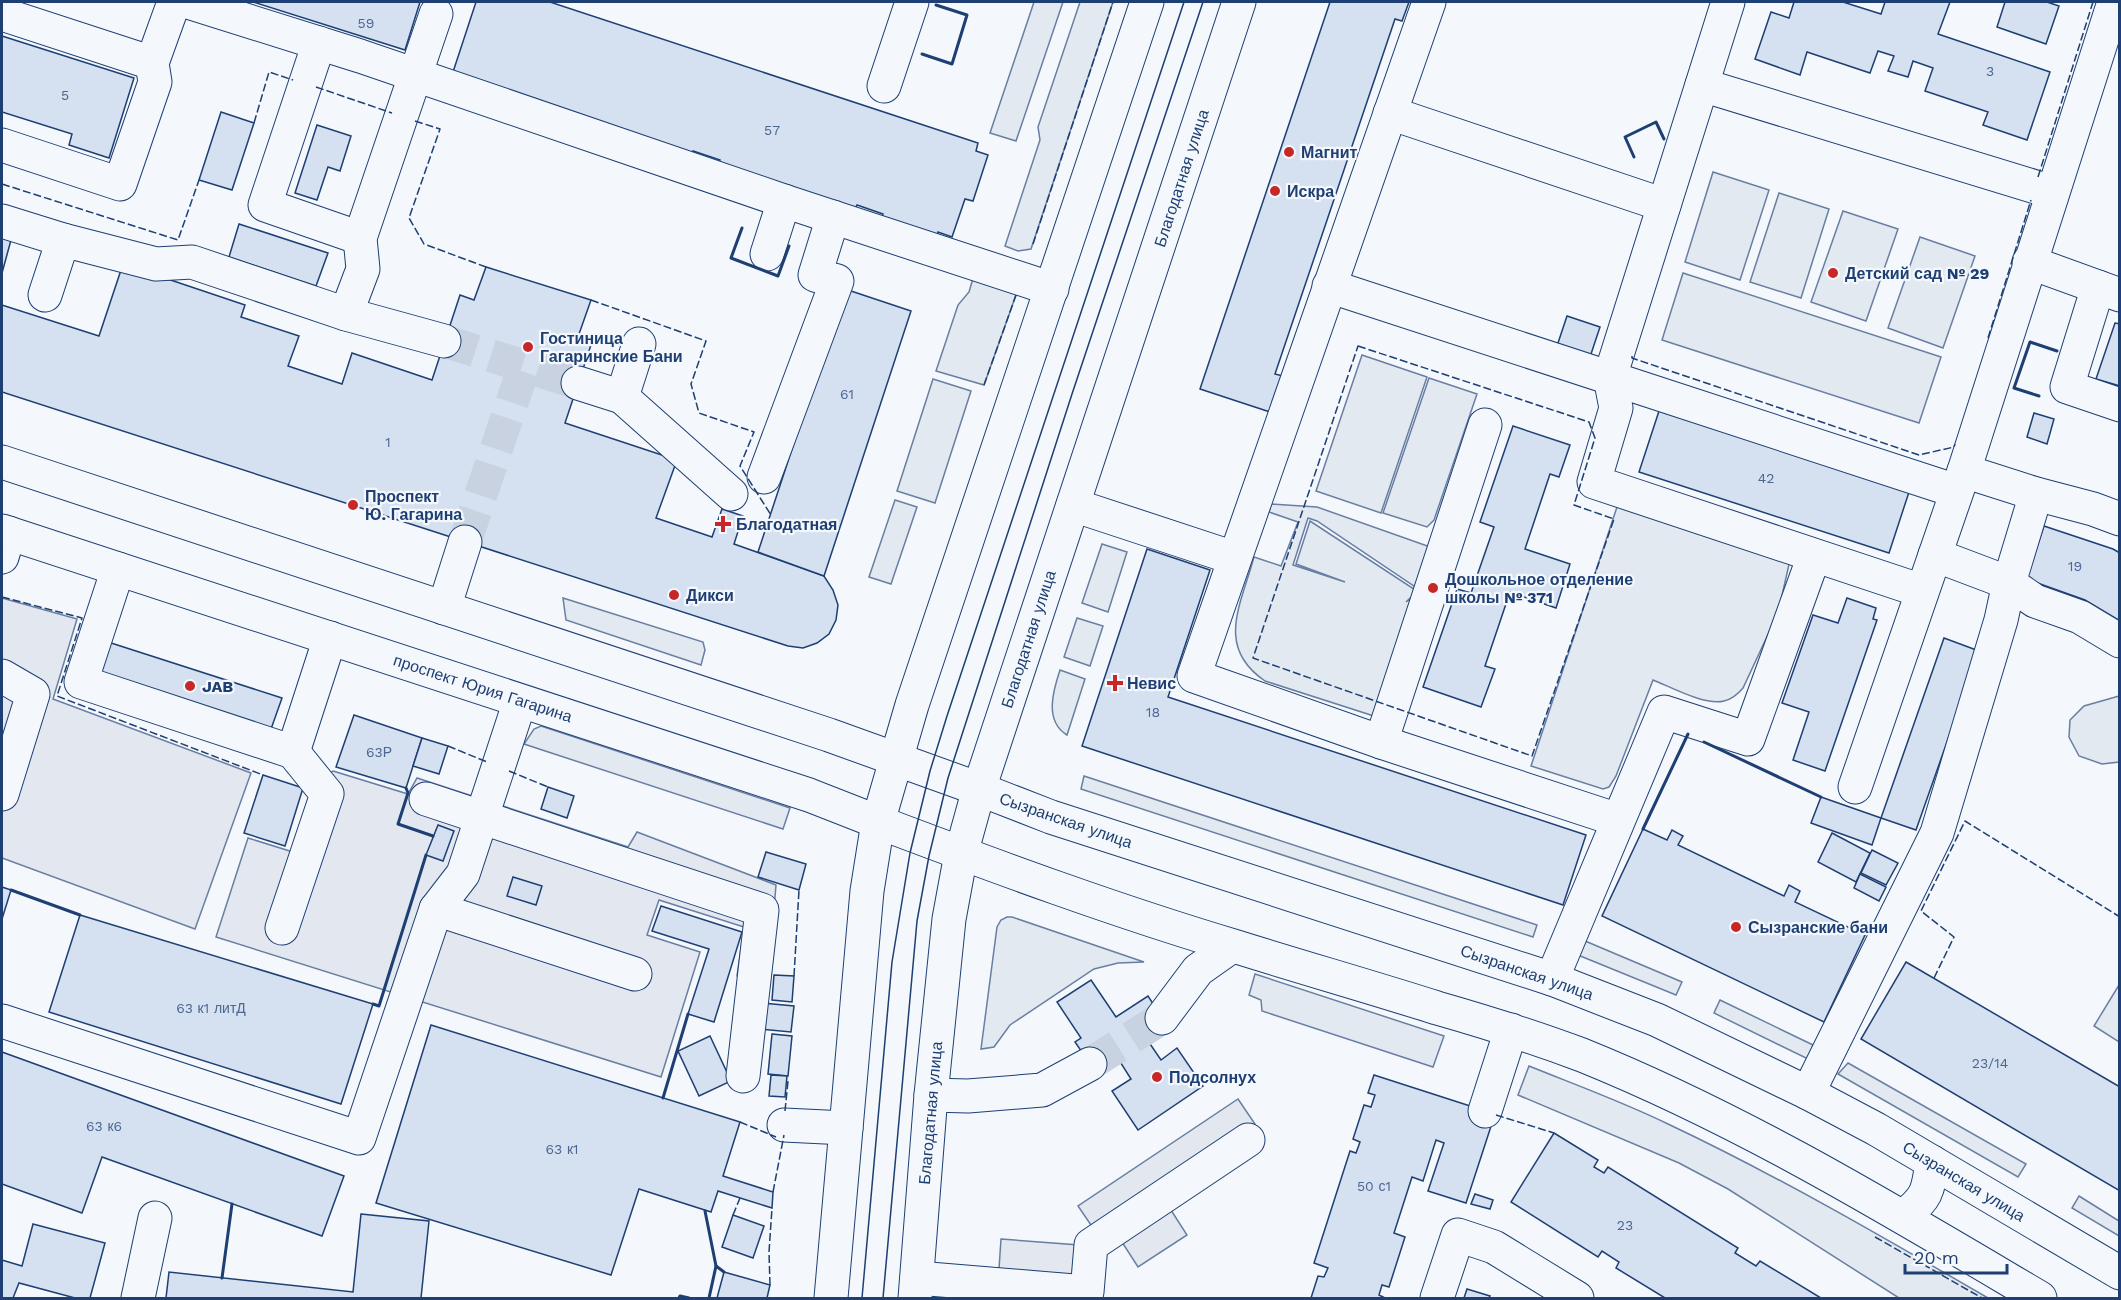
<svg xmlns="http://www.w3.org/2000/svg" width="2121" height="1300" font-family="'Work Sans',sans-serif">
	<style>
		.green { fill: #e3e9f0; stroke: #687fa3; stroke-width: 1.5 }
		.parking { fill: #e3e8f0; stroke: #687fa3; stroke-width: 1.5 }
		.building { fill: #d5e0f0; stroke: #1d3f73; stroke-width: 1.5 }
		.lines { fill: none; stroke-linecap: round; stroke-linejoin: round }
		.minor-tunnel { stroke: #c9d2e0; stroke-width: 33; stroke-dasharray: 33 16; stroke-linecap: butt }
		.minor-casing { stroke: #1d3f73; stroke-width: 35 }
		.major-casing { stroke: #1d3f73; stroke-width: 35 }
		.minor { stroke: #f4f7fb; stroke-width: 33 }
		.major { stroke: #f4f7fb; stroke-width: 33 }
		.tram { stroke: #1d3f73; stroke-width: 1.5 }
		.fence { stroke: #1d3f73; stroke-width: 1.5; stroke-dasharray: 8 3; stroke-linecap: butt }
		.wall { stroke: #1d3f73; stroke-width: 3 }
		.poi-dot { fill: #c62828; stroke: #f4f7fb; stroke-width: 2 }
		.labels { text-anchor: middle; stroke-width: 4.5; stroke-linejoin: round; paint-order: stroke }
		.number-label { font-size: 14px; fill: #4b6792 }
		.poi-label { font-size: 16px; font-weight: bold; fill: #1d3f73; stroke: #f4f7fb; text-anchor: start }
		.street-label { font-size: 16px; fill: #1d3f73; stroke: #f4f7fb }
	</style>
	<rect width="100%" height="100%" fill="#f4f7fb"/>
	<g class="green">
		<polygon points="1034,2 1063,2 1016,141 990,133"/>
		<polygon points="1080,2 1113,2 1031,249 1018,251 1005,246 1040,140 1038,127"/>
		<polygon points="1713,172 1769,190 1740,280 1685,262"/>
		<polygon points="1779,193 1829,209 1801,298 1750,282"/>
		<polygon points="1843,211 1898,229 1866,321 1811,302"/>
		<polygon points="1920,237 1975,256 1943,348 1888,328"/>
		<polygon points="1683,273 1941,357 1919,423 1662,340"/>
		<polygon points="974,275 1007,287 1016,295 984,385 936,371 958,305 969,292"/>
		<polygon points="1362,355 1427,377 1381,513 1316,491"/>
		<polygon points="1429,378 1477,394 1434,520 1427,527 1383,513"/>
		<polygon points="933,379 971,391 935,503 897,491"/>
		<polygon points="895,500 917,507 891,584 869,577"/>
		<path d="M 1271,504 L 1317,507 L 1433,548 L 1420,590 L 1317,521 L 1308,518 L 1293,565 L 1345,582 L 1296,564 L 1310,521 L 1420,593 L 1417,600 L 1410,598 L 1406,602 L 1409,600 L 1416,602 L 1377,717 L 1265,681 C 1215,647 1241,605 1254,557 L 1281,566 L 1298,522 L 1269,512 Z"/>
		<path d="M 1618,504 L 1790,560 L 1778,613 L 1743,688 C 1738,694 1733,699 1724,701 C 1705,706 1671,687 1653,680 L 1616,776 L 1609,787 L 1603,789 L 1531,766 Z"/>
		<polygon points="1102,544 1127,552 1108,612 1082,603"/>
		<polygon points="563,598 703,642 705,650 701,665 566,620"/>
		<polygon points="1077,618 1103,626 1090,666 1064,657"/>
		<path d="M 1060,670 L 1085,679 L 1067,735 C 1044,721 1053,691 1060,670 Z"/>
		<polygon points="2119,696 2119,762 2102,764 2079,756 2069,737 2070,720 2084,706"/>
		<polygon points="541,726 790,808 783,829 524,744 534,729"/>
		<polygon points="1084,776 1537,925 1533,937 1081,789"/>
		<polygon points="1007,917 1012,917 1144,962 1118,963 1094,969 1010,1025 994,1047 981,1049 997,927 1001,920"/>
		<polygon points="1578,938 1682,982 1676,995 1573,953"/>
		<polygon points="1255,974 1444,1036 1433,1067 1262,1011 1261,1000 1249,995"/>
		<polygon points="2119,985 2119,1042 2094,1026"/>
		<polygon points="1720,1000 1813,1045 1808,1059 1714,1013"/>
		<polygon points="1848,1063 2026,1164 2018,1177 1838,1074"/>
		<path d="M 1529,1066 C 1576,1085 1623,1102 1668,1124 C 1778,1176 1883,1237 1988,1298 L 1899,1298 L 1728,1189 L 1679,1163 L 1518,1095 Z"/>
		<polygon points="2079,1196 2119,1221 2119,1236 2072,1208"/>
	</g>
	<g class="parking">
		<polygon points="2,598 77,619 53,699 251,773 195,929 2,858"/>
		<polygon points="333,771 408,794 417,778 628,847 637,832 776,885 768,981 737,976 744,927 659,900 647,935 700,952 661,1077 216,937 248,838 293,852 315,784"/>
		<polygon points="1238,1099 1255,1124 1095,1231 1078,1206"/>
		<polygon points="1169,1207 1187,1235 1138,1267 1120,1239"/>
		<polygon points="1001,1239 1079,1245 1077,1275 999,1269"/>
	</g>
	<g class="building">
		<polygon points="253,2 420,2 405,50"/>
		<polygon points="476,2 550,2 978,143 976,151 988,155 973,201 965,199 952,237 938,232 937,238 881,220 883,214 857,205 854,211 718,166 720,160 693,151 690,157 453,72"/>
		<polygon points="1330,2 1409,2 1402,21 1395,19 1275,374 1283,376 1270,412 1200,389"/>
		<polygon points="1794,2 1843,2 1881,14 1885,2 1950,2 1938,34 2050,72 2027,140 1983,125 1988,112 1925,91 1933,68 1913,61 1908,77 1888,71 1894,56 1878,51 1870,73 1807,52 1800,75 1755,59 1771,12 1789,18"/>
		<polygon points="2005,2 2047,2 2059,6 2046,44 1997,27"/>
		<polygon points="2,36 134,78 109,158 69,145 72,134 2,112"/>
		<polygon points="221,112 254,123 232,190 199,180"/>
		<polygon points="317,125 351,136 340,171 328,167 317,200 295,193"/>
		<polygon points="239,224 328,253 316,286 229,257"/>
		<polygon points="2,225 14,229 2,273"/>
		<polygon points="123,264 245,305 241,317 299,336 288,366 342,384 352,353 432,380 460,295 474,300 486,267 591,300 579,334 593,339 565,423 677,460 656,518 712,537 722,509 743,516 734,544 824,576 833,590 838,605 836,620 829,634 817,643 803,648 788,646 2,392 2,305 99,336"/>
		<polygon points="845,289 911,311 824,576 758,552"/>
		<polygon points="1567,316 1600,327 1589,360 1556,349"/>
		<polygon points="2115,323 2120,324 2120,386 2096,379"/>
		<polygon points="1660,408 1910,489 1889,553 1639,472"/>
		<polygon points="2034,413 2054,419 2047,444 2027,437"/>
		<polygon points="1513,426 1570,445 1559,477 1550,474 1525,549 1570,564 1556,608 1510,592 1485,666 1495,669 1481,707 1423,687 1457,589 1471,593 1494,527 1480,522"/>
		<polygon points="2044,526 2113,549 2120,553 2120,621 2085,600 2026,579"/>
		<polygon points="1147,549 1210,570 1168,697 1586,835 1563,905 1082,746"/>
		<polygon points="1847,598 1876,608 1873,619 1877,620 1825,771 1793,760 1809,712 1782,703 1813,615 1838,623"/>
		<polygon points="1944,638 1979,651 1916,830 1881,818"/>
		<polygon points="108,642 282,698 271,729 98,674"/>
		<polygon points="354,715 422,738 406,788 336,767"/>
		<polygon points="422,738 448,746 439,774 413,766"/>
		<polygon points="263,775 303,788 285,846 244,833"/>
		<polygon points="548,787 574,796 567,818 541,809"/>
		<polygon points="1821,797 1881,818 1872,845 1811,823"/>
		<polygon points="438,825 454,831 443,861 426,855"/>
		<polygon points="1643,829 1667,840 1672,830 1683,836 1678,845 1784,896 1789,885 1800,891 1795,902 1865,935 1824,1022 1602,916"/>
		<polygon points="1832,833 1870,853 1856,882 1818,862"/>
		<polygon points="1872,850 1898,863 1886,885 1861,873"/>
		<polygon points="766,852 806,864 799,890 758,877"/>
		<polygon points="1860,874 1886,887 1879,901 1854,888"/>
		<polygon points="513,877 542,886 536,905 507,896"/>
		<polygon points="2,887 11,890 2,919"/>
		<polygon points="661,906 742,932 714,1022 688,1014 709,949 652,931"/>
		<polygon points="80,915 373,1004 341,1104 49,1012"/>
		<polygon points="1906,962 2120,1087 2120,1191 1861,1039"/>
		<polygon points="774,975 794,976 792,1002 772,1000"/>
		<polygon points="1091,980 1116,1017 1148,996 1169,1028 1148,1041 1161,1060 1177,1048 1203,1086 1138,1130 1112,1091 1131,1079 1119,1060 1097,1074 1075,1042 1081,1038 1057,1002"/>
		<polygon points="762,1003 794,1006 791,1032 759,1029"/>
		<polygon points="431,1025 740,1122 723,1176 773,1192 772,1208 718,1191 711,1212 639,1189 611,1275 376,1203"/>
		<polygon points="772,1034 792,1036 788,1076 768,1074"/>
		<polygon points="710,1036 731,1081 699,1096 678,1051"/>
		<polygon points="2,1052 344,1176 322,1236 102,1157 82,1213 2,1184"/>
		<polygon points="771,1075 787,1076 785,1097 769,1096"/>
		<polygon points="1374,1075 1495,1114 1466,1203 1428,1191 1444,1143 1436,1140 1423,1181 1412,1177 1394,1233 1405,1237 1389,1287 1382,1285 1379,1295 1385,1298 1311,1298 1318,1276 1324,1277 1328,1268 1314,1263 1350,1151 1356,1153 1360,1142 1353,1139 1364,1105 1371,1107 1375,1095 1368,1093"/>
		<polygon points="1554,1133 1598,1160 1594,1167 1604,1173 1608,1167 1738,1248 1735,1253 1756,1266 1760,1261 1821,1298 1665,1298 1616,1268 1619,1262 1602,1251 1598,1257 1511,1202"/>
		<polygon points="1475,1194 1493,1200 1490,1209 1471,1204"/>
		<polygon points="361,1214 429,1221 421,1298 166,1298 169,1272 353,1292"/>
		<polygon points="733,1215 764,1226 753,1258 722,1247"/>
		<polygon points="33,1224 105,1243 90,1298 75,1298 19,1283 13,1298 2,1298 2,1260 22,1266"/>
		<polygon points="724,1272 770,1285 767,1298 717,1298"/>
		<polygon points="1467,1289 1490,1296 1489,1298 1464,1298"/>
	</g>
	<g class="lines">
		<g class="minor-tunnel">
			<polyline points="444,341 578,383"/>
			<polyline points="465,542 524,367"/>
			<polyline points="1090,1064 1162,1018"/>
		</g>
		<defs>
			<g id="minor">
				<polyline points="188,2 360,56 784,201 1052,289"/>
				<polyline points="1429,2 1194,676 1381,742 1618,820"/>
				<polyline points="1728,2 1610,377 1616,408 1594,482 1922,591"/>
				<polyline points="2,14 152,63"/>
				<polyline points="319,43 265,205 360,238"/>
				<polyline points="1702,85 2052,192"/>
				<polyline points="884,86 912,2"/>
				<polyline points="1390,113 1664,205"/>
				<polyline points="2,145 120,184 155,82 152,63 174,2"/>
				<polyline points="2,221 63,240 156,264 192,262 346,314 444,341"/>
				<polyline points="767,254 784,201"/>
				<polyline points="2029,262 2120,295"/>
				<polyline points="1329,286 1956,491"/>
				<polyline points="2098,287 2067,387 2120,405"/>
				<polyline points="45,295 63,240"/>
				<polyline points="346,314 363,269 360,238 436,14"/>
				<polyline points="578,383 622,397 731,494"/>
				<polyline points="622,397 639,344"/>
				<polyline points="1964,471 2036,494 2093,509 2120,519"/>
				<polyline points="764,477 837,281 815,275 833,217"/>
				<polyline points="2036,494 2009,583 2035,601 2080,617 2120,641"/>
				<polyline points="1073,505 1234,558"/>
				<polyline points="2,557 9,533"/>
				<polyline points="118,569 81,682 293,752 330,638"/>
				<polyline points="444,608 465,542"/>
				<polyline points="2,676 33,694 2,794"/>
				<polyline points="1381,742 1485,425"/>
				<polyline points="1855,787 1964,471 2114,2"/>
				<polyline points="979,789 1051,817 1552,979 1657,1020 1808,1093 1876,1129 2120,1273"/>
				<polyline points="426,799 762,910 743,1076"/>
				<path d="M 878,822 C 997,867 1116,911 1237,947 C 1304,968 1371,987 1437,1008 C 1486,1022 1534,1037 1582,1055 C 1743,1120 1891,1210 2040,1298"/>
				<polyline points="436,909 635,974"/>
				<polyline points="282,928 327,794 293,752"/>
				<polyline points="1552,979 1664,712 1748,739 1814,556"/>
				<polyline points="1162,1018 1198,970 1232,946"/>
				<polyline points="2,1021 359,1138 436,909 463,874 520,701"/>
				<polyline points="1808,1093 1937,833 2001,620 2009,583 1935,555"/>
				<polyline points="931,1095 968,1096 1042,1090 1090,1064"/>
				<polyline points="1485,1111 1511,1030"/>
				<polyline points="784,1125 846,1128"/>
				<path d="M 1903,1217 C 1927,1198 1928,1192 1932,1162"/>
				<polyline points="917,1278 1087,1292 1091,1245 1248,1140"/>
				<polyline points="138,1298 155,1218"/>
				<polyline points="1437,1298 1458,1235 1494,1247 1577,1298"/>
			</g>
			<g id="major">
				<polyline points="2,462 829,735 979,789"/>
				<polyline points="2,531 809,795 878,822"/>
				<polyline points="831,1298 867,891 878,822 912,705 1147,2"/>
				<polyline points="915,1298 931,1095 949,919 961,854 979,789 1239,2"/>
			</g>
		</defs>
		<use href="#minor" class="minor-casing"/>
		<use href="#major" class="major-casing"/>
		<use href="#minor" class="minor"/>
		<use href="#major" class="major"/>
		<g class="tram">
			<polyline points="862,1298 892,962 910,853 930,771 947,716 1184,2"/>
			<polyline points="883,1298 917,921 929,856 948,778 1072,394 1203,2"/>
		</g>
		<g class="fence">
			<polyline points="316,87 392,113"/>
			<polyline points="415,121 440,129 409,218 424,244 486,267"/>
			<polyline points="254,123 269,72 293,80"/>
			<polyline points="2038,177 2093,2"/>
			<polyline points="2,184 178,240 199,180"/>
			<polyline points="1033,244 1113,2"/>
			<polyline points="591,300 706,341 691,384 699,413 754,432 740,466 771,515"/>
			<polyline points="1988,338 2031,200"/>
			<polygon points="1358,346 1589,422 1595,438 1574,505 1614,519 1532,756 1253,658"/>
			<polyline points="1632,356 1632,358 1919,455 1954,447 1955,444"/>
			<polyline points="984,385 1016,295"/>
			<polyline points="2,597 82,618 57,696 263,775"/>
			<polyline points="448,746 487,762"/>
			<polyline points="509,771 548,787"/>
			<polyline points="794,976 799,890"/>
			<polyline points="1934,978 1954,937 1921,911 1965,821 2120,917"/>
			<polyline points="785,1111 788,1081"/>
			<polyline points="1496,1115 1554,1133"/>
			<polyline points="740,1122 776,1137"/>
			<polyline points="773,1192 784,1135"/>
			<polyline points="733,1215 740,1198"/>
			<polyline points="1875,1237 1982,1298"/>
			<polyline points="770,1285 769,1252 772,1208"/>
		</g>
		<g class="wall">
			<polyline points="922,54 952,64 967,15 936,5"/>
			<polyline points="1634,157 1625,137 1656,122 1664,139"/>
			<polyline points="742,228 731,258 778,276 789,246"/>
			<polyline points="2039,396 2014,388 2030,342 2057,351"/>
			<polyline points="1704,742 1821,797"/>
			<polyline points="406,788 408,793 398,824 433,836"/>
			<polyline points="1643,829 1688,734"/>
			<polyline points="11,890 80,915"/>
			<polyline points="373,1004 379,1006 426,855"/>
			<polyline points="663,1098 688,1014"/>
			<polyline points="705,1211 716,1266 724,1272"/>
			<polyline points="222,1278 232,1204"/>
			<polyline points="679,1298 680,1296 689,1298"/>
			<polyline points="709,1298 716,1266"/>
		</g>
	</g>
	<g class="poi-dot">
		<circle cx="1289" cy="152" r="6"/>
		<circle cx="1275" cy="191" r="6"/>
		<circle cx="1833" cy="273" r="6"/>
		<circle cx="528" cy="347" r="6"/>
		<circle cx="353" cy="505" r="6"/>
		<path d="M720 515h6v6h6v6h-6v6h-6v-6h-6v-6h6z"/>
		<circle cx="1433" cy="588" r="6"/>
		<circle cx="674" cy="595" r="6"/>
		<path d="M1112 674h6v6h6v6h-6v6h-6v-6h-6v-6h6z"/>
		<circle cx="190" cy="686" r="6"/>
		<circle cx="1736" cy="927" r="6"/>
		<circle cx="1157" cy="1077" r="6"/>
	</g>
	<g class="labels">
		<g class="number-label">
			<text x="366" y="28">59</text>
			<text x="1990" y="76">3</text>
			<text x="65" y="100">5</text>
			<text x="772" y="135">57</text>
			<text x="847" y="399">61</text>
			<text x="388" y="447">1</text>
			<text x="1766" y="483">42</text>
			<text x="2075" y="571">19</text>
			<text x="1153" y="717">18</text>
			<text x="379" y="757">63Р</text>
			<text x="211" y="1013">63 к1 литД</text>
			<text x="1990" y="1068">23/14</text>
			<text x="104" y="1131">63 к6</text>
			<text x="562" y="1154">63 к1</text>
			<text x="1374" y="1191">50 с1</text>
			<text x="1625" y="1230">23</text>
		</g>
		<g class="poi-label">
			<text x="1301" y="158">Магнит</text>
			<text x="1287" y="197">Искра</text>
			<text x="1845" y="279">Детский сад № 29</text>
			<text x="540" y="344">Гостиница<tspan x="540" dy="18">Гагаринские Бани</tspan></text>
			<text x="365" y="502">Проспект<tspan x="365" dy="18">Ю. Гагарина</tspan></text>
			<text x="736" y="530">Благодатная</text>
			<text x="1445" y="585">Дошкольное отделение<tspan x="1445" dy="18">школы № 371</tspan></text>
			<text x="686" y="601">Дикси</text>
			<text x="1127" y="689">Невис</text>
			<text x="202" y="692">JAB</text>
			<text x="1748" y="933">Сызранские бани</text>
			<text x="1169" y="1083">Подсолнух</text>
		</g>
		<g class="street-label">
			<text transform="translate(1181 178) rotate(-72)" y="6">Благодатная улица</text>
			<text transform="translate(1028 639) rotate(-72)" y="6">Благодатная улица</text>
			<text transform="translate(483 688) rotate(18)" y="6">проспект Юрия Гагарина</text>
			<text transform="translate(1066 820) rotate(19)" y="6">Сызранская улица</text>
			<text transform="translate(1527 972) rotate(19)" y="6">Сызранская улица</text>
			<text transform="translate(930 1113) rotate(-85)" y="6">Благодатная улица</text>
			<text transform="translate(1964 1181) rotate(31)" y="6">Сызранская улица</text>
		</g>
	</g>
	<rect width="2121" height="1300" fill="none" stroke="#1d3f73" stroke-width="6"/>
	<path d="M1905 1264v9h102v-9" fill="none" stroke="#1d3f73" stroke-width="3"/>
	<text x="1914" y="1264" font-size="18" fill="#1d3f73" stroke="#f4f7fb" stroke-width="4.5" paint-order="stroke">20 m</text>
</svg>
